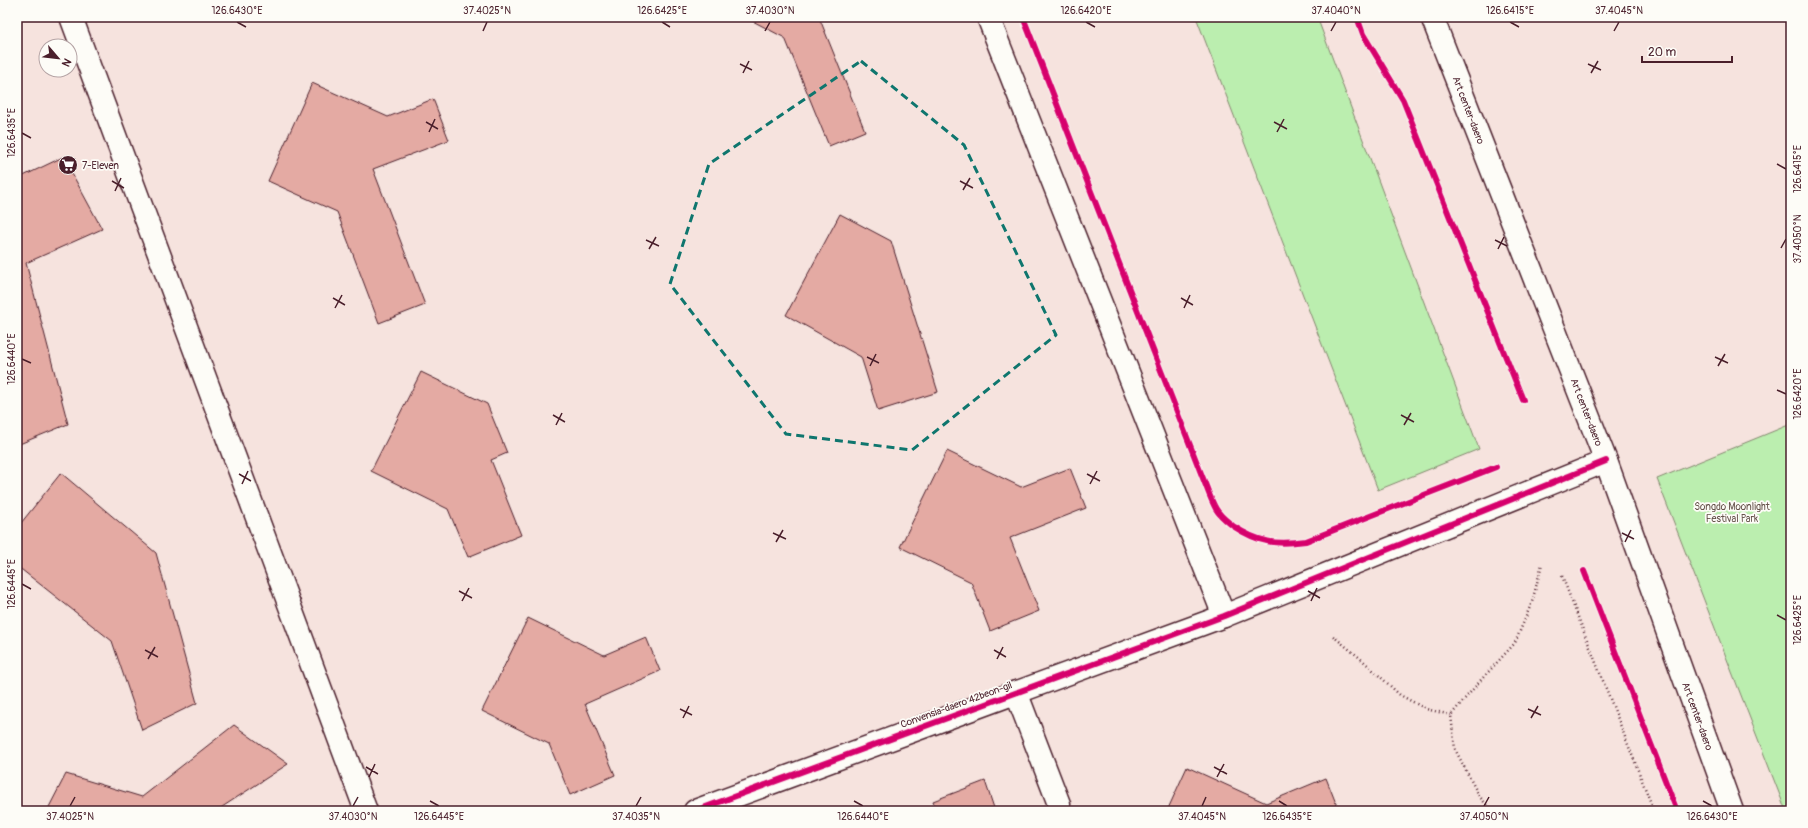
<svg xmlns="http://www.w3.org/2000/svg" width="1808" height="828" font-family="Pangolin,sans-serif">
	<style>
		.green { fill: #bbeeaf; stroke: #82866d }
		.building { fill: #e4aaa3; stroke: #4a1f2b }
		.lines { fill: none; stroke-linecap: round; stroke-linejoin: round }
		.minor-casing { stroke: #4a1f2b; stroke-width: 25 }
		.path { stroke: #4a1f2b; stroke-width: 2.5; stroke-dasharray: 1 3; stroke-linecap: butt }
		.minor { stroke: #fdfcf7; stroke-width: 22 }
		.cycleway-casing { stroke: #fdfcf7; stroke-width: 8 }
		.cycleway { stroke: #d6006c; stroke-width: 6 }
		.marked { fill: none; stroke: #0f766e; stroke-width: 3; stroke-dasharray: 8 5; stroke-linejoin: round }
		.ticks { fill: none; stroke: #4a1f2b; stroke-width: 1.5 }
		.labels { text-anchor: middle; stroke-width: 3.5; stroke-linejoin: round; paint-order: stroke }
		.street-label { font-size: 10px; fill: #4a1f2b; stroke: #fdfcf7 }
		.poi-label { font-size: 10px; fill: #4a1f2b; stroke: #fdfcf7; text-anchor: start }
		.park-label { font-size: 10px; fill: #66534c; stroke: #fdfcf7 }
		.neatline { fill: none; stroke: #4a1f2b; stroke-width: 1.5 }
		.ticks-label { font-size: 10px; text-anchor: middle; fill: #4a1f2b }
	</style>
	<rect width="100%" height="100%" fill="#f6e3de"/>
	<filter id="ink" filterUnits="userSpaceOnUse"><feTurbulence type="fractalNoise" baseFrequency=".025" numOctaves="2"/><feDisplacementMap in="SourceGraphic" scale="8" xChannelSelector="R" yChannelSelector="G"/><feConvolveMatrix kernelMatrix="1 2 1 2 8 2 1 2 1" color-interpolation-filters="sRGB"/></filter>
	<g filter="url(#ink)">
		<g class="green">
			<polygon points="1196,17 1317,17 1479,449 1378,490"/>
			<polygon points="1791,424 1791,811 1786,811 1657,479"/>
		</g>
		<g class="building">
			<polygon points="745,17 819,17 865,131 829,146 785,38"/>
			<polygon points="312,83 388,117 433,99 449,140 373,169 425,305 379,323 337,212 268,181"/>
			<polygon points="63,157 102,229 26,263 68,424 17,445 17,179"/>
			<polygon points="840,214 891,241 938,392 878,411 861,357 786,315"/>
			<polygon points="421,372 487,404 507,453 491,460 521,535 468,557 448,509 371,471"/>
			<polygon points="947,451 1021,487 1070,468 1086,508 1010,538 1039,611 990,631 971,582 900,547"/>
			<polygon points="61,473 156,553 197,703 142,730 112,641 17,566 17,528"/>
			<polygon points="528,618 604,655 646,637 660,671 585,704 615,775 570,795 549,744 482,711"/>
			<polygon points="234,725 288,764 216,811 47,811 66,774 142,797"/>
			<polygon points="1187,767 1266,803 1326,778 1339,811 1167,811"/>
			<polygon points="985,781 994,808 986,811 937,811 933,801"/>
		</g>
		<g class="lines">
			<defs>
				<g id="minor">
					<polyline points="71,17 366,811"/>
					<polyline points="988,17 1224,616"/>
					<polyline points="1432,17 1606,461 1732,811"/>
					<polyline points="1016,692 1059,804"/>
					<polyline points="695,811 1224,616 1606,461"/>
				</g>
			</defs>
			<use href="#minor" class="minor-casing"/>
			<g class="path">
				<polyline points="1562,576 1654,811"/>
				<polyline points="1333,636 1360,658 1400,695 1426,709 1451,715"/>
				<polyline points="1492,811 1479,796 1455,749 1451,715 1480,681 1515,643 1532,602 1542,564"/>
			</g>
			<use href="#minor" class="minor"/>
			<defs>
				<g id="cycleway">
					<path d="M 1023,17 L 1206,486 C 1209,494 1212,502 1216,509 C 1220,516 1227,521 1233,526 C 1259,543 1276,545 1306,541 L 1496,467"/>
					<polyline points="1357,17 1363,34 1403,100 1523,400"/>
					<polyline points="1584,571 1677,811"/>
					<polyline points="695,811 1224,616 1606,461"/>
				</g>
			</defs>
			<use href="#cycleway" class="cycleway-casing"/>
			<use href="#cycleway" class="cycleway"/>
		</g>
	</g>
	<path class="marked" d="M 861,61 L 964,145 L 1056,335 L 912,450 L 786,434 L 670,284 L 709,164 Z"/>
	<path class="ticks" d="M 237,22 L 246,27M 662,22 L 670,27M 1086,22 L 1095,27M 1510,22 L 1519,27M 483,31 L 487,22M 765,31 L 770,22M 1331,31 L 1336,22M 1614,31 L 1619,22M 740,64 L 752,70M 1588,64 L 1601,70M 743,73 L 749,61M 1591,73 L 1598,61M 426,122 L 438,129M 1274,122 L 1287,129M 429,132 L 435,119M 1277,132 L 1284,119M 22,133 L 31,138M 1777,164 L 1786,169M 112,181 L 124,188M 960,181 L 973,188M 963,190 L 970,178M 115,191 L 121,178M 646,240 L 659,246M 1495,240 L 1507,246M 1781,248 L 1786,239M 649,249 L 656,237M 1498,249 L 1504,237M 333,298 L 345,305M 1181,298 L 1193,305M 335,308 L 342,295M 1184,308 L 1190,295M 867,357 L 879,363M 1715,357 L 1728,363M 22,359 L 31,363M 870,366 L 876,354M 1718,366 L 1725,354M 1777,390 L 1786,394M 553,415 L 565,422M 1401,415 L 1414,422M 556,425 L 562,413M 1404,425 L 1411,413M 239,474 L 251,481M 1087,474 L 1100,481M 242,484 L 248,471M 1090,484 L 1097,471M 773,533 L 786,539M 1622,533 L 1634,539M 776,542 L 783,530M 1625,542 L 1631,530M 22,584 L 31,589M 459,591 L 472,598M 1308,591 L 1320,598M 462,601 L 469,588M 1311,601 L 1317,588M 1777,615 L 1786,620M 145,650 L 158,657M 994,650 L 1006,657M 148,659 L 155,647M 997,659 L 1003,647M 680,709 L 692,715M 1528,709 L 1541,715M 683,718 L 689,706M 1531,718 L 1538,706M 366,767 L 378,774M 1214,767 L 1227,774M 369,777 L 375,764M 1217,777 L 1224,764M 430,801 L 439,806M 854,801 L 863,806M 1279,801 L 1287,806M 1703,801 L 1712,806M 70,806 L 75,797M 353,806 L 358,797M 636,806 L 641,797M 1202,806 L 1206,797M 1484,806 L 1489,797"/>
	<defs>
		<symbol id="supermarket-disc" viewBox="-11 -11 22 22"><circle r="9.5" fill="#4a1f2b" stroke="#fdfcf7"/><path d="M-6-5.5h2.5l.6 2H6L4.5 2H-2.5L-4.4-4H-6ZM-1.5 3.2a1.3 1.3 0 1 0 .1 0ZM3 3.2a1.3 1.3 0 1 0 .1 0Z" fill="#fff"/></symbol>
	</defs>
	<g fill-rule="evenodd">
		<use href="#supermarket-disc" x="57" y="154" width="22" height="22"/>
	</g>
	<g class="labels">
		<g class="street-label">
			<text transform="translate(1469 110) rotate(69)" y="4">Art center-daero</text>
			<text transform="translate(1587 412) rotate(69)" y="4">Art center-daero</text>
			<text transform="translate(956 704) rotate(-20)" y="4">Convensia-daero 42beon-gil</text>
			<text transform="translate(1698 716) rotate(70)" y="4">Art center-daero</text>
		</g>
		<g class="poi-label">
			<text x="82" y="169">7-Eleven</text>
		</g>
		<g class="park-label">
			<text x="1732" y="510">Songdo Moonlight<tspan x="1732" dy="12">Festival Park</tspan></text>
		</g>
	</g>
	<rect width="1808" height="828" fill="none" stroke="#fdfcf7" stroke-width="44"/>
	<g transform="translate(58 58) rotate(118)"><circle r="19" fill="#fdfcf7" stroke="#b5a4a5"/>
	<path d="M0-3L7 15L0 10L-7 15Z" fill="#4a1f2b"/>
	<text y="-6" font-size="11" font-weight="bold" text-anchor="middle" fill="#4a1f2b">N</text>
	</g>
	<path d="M1642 56v6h90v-6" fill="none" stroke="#4a1f2b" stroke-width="2"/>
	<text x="1648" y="56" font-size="12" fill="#4a1f2b" stroke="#fdfcf7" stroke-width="3" paint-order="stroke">20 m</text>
	<rect x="22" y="22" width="1764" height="784" class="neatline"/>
	<g class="ticks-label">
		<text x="237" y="14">126.6430°E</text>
		<text x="487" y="14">37.4025°N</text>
		<text x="662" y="14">126.6425°E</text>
		<text x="770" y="14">37.4030°N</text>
		<text x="1086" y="14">126.6420°E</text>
		<text x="1336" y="14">37.4040°N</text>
		<text x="1510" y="14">126.6415°E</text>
		<text x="1619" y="14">37.4045°N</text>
		<text transform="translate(11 133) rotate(-90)" y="4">126.6435°E</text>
		<text transform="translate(1797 169) rotate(-90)" y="4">126.6415°E</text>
		<text transform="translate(1797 239) rotate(-90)" y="4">37.4050°N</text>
		<text transform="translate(11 359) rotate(-90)" y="4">126.6440°E</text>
		<text transform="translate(1797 394) rotate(-90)" y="4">126.6420°E</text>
		<text transform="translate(11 584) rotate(-90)" y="4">126.6445°E</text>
		<text transform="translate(1797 620) rotate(-90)" y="4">126.6425°E</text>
		<text x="70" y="820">37.4025°N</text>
		<text x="353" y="820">37.4030°N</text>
		<text x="439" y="820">126.6445°E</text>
		<text x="636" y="820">37.4035°N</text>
		<text x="863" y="820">126.6440°E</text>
		<text x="1202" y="820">37.4045°N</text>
		<text x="1287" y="820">126.6435°E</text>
		<text x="1484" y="820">37.4050°N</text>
		<text x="1712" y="820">126.6430°E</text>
	</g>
</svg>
